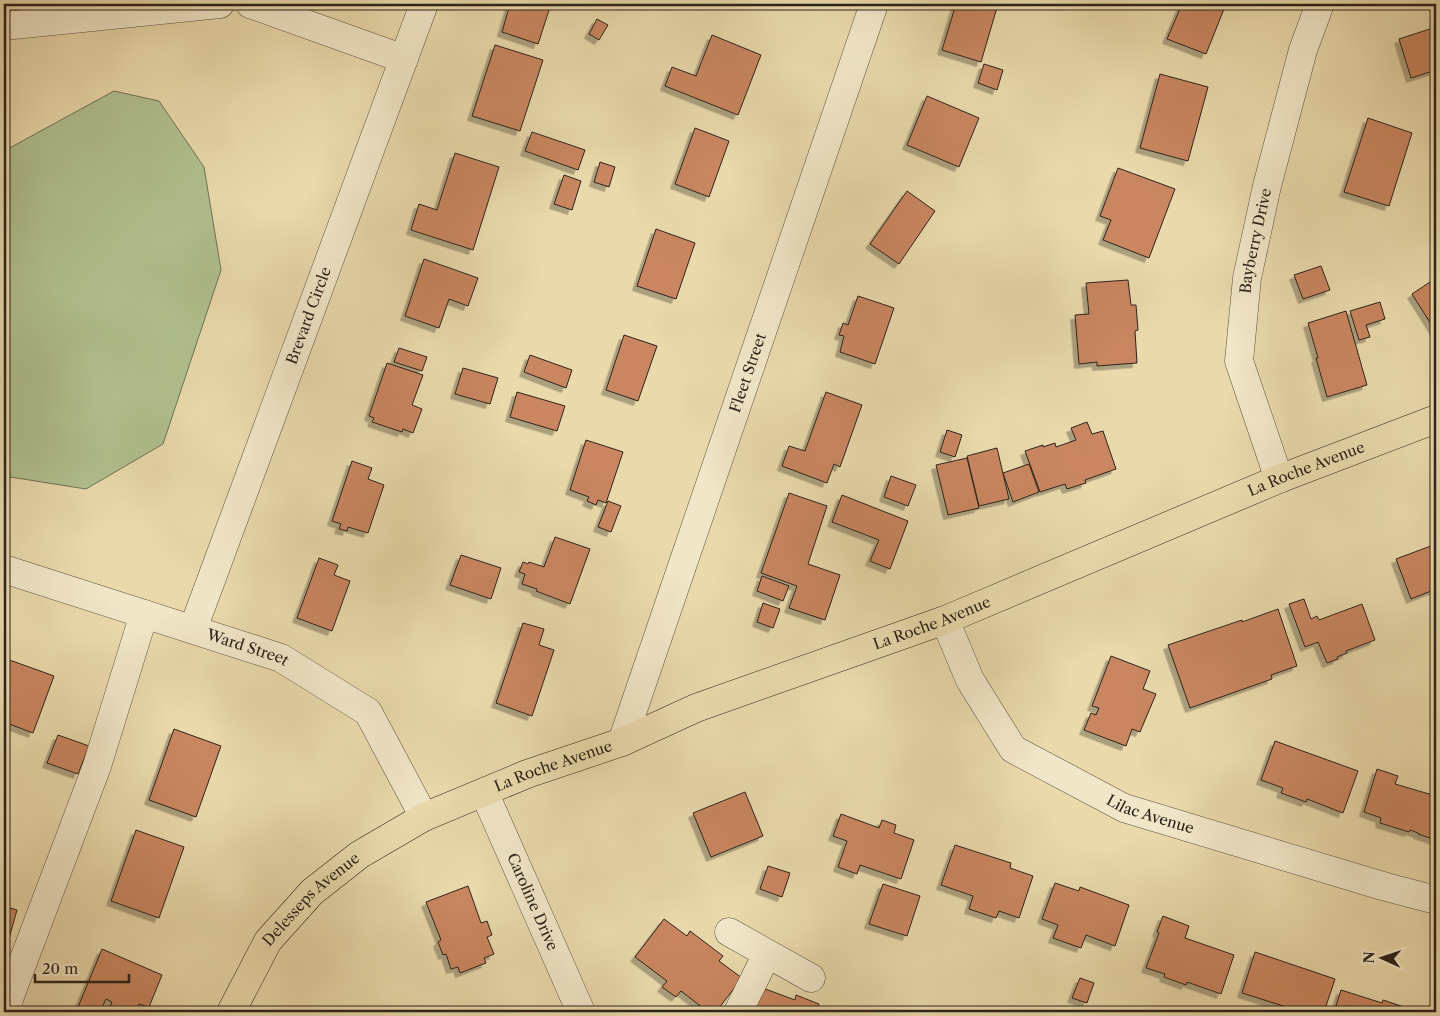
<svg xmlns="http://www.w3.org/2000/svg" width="1440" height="1016" font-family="'Libre Caslon Text',serif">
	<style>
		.green { fill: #b0c08e; stroke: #6e7254 }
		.building { fill: #c98660; stroke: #2b231a; filter: url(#shadow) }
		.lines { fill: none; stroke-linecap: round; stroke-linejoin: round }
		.minor-casing { stroke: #5a503e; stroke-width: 29 }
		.major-casing { stroke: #2b231a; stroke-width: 29 }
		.minor { stroke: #f1e6c8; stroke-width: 28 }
		.major { stroke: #e9d9ab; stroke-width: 28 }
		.labels { text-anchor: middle; stroke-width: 5; stroke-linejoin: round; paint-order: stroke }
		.street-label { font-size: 15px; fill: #2b231a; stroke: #f1e6c8 }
	</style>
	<defs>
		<filter id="shadow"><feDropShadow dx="-4.5" dy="4.5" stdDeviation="0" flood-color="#0004"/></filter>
	</defs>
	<rect width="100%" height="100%" fill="#e9d9ab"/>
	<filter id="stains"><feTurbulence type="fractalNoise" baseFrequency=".004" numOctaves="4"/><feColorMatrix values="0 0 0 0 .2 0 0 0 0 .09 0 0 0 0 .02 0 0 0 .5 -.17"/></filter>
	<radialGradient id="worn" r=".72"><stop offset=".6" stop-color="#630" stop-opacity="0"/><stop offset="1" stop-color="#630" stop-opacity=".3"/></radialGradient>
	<polygon class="green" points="114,91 159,101 204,167 221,270 163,444 86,489 4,476 4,151"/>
	<g class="building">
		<polygon points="510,4 551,4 538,44 502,32"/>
		<polygon points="956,4 998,4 981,62 942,50"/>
		<polygon points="1182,4 1226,4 1206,54 1167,39"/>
		<polygon points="597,19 608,25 599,40 589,34"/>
		<polygon points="1436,27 1436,70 1411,78 1399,39"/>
		<polygon points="712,35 761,55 738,115 665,86 672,67 696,76"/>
		<polygon points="495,45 543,60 520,131 472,116"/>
		<polygon points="984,64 1003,70 997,90 978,83"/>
		<polygon points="1160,74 1208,87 1188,161 1140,148"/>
		<polygon points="927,96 979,118 959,167 907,145"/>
		<polygon points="1368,118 1412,133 1389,206 1344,192"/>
		<polygon points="695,128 729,141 709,197 675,184"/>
		<polygon points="532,132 585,150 578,170 525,151"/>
		<polygon points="455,153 499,167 473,250 411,230 419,204 437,210"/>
		<polygon points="600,162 615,167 609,187 594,182"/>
		<polygon points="1118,168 1175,189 1149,258 1103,240 1111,220 1100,216"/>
		<polygon points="564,175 581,181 572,210 554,204"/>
		<polygon points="907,191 935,211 899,264 870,244"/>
		<polygon points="656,229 695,243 676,299 637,286"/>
		<polygon points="424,259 478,278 468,306 449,299 439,328 405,316"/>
		<polygon points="1321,266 1330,290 1303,299 1294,275"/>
		<polygon points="1436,278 1436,332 1412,294"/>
		<polygon points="1128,280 1131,305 1136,305 1138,330 1135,331 1137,363 1097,366 1097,362 1079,364 1075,315 1089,314 1086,283"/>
		<polygon points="858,296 894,308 875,364 840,352 844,336 839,335 843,323 848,325"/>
		<polygon points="1380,302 1385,319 1366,325 1370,337 1359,340 1350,311"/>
		<polygon points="1346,311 1367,385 1327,397 1316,358 1318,358 1308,323"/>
		<polygon points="624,335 657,346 638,401 606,390"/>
		<polygon points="399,348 427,357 422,371 394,362"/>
		<polygon points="530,355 572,370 566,388 524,372"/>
		<polygon points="387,363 423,375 412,405 422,409 413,433 403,429 402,432 372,422 374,418 369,416"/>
		<polygon points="463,368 498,378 490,404 455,394"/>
		<polygon points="517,392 565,406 557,431 510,417"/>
		<polygon points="826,392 862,405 840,467 834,464 827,483 782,466 789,446 805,451"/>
		<polygon points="1087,422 1092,434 1103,431 1116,469 1085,480 1086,483 1067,489 1065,484 1040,492 1025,451 1043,445 1043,447 1055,443 1056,447 1076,440 1071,428"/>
		<polygon points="947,430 962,435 955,457 940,452"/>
		<polygon points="586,440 623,452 606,503 598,500 596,505 587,501 589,497 570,490"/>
		<polygon points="997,448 1009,499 979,506 967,456"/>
		<polygon points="967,458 979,508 948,515 936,465"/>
		<polygon points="352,461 372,468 368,479 384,485 368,533 348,527 347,531 339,529 341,524 332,521"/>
		<polygon points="1029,464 1039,492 1013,502 1003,473"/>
		<polygon points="891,476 916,485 908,506 884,497"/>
		<polygon points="789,493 827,506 808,564 840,575 825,620 789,608 797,586 761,573"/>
		<polygon points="842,495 908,521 890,569 870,561 879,540 832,522"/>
		<polygon points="608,501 621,506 611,532 598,527"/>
		<polygon points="555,537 590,549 570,604 536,591 537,589 522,584 525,574 519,572 523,562 528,564 529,562 544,567"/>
		<polygon points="1436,544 1436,589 1411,599 1396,559"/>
		<polygon points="461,555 501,568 491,599 450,585"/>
		<polygon points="319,558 338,565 334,575 350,581 332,631 297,618"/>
		<polygon points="762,576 789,586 783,601 757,591"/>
		<polygon points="1304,599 1311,619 1317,616 1319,620 1362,604 1375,640 1346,651 1347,653 1337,657 1338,659 1327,663 1318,642 1305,647 1289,604"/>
		<polygon points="763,603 780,609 773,628 757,622"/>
		<polygon points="1278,609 1297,666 1271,675 1272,679 1190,708 1168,645 1242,620 1242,622"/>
		<polygon points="523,623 544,629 539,645 554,650 532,716 496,703"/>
		<polygon points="1111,656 1150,671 1143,689 1156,694 1140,732 1132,729 1126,746 1084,730 1091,713 1096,715 1099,708 1092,706"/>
		<polygon points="4,658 54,676 33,733 4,722"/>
		<polygon points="174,729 221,746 196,817 149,800"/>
		<polygon points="58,735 89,746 78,774 47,763"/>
		<polygon points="1275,741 1358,771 1343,813 1307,799 1306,802 1281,793 1283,788 1261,780"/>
		<polygon points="1377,769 1398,776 1395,784 1436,796 1436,840 1418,834 1418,833 1410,830 1409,832 1380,823 1381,818 1364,812"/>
		<polygon points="745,792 763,836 711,857 693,813"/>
		<polygon points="841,814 879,828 882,820 896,825 894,833 914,840 901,879 860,865 857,874 838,867 847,841 833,836"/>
		<polygon points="136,830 184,847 159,918 111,901"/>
		<polygon points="955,845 1011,863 1010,868 1033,876 1019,918 999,911 996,918 969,909 973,896 941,885"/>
		<polygon points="768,866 790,873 782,897 760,889"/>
		<polygon points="1055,883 1079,891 1080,887 1129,905 1115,946 1086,935 1081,948 1053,938 1058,925 1042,919"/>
		<polygon points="883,884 920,896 907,936 869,924"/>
		<polygon points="468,886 481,923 487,921 492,935 487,937 494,954 484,958 486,963 460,973 458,967 451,969 446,954 443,955 438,942 441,940 426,902"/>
		<polygon points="4,906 17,910 8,942 4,941"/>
		<polygon points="1163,916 1189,926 1185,938 1234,955 1221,994 1187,982 1186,985 1164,977 1165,974 1146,968 1159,933 1157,932"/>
		<polygon points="664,919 687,936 690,931 723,956 719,961 742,978 716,1012 708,1012 681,991 676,997 662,987 667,981 635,957"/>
		<polygon points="102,949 162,975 149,1007 139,1004 136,1012 124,1007 122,1012 110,1007 112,1002 106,999 100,1012 76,1012"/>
		<polygon points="1255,952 1335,979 1324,1012 1302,1012 1242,993"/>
		<polygon points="1080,978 1094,983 1087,1003 1072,998"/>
		<polygon points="760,987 795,1000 796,995 819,1004 818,1008 830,1012 751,1012"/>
		<polygon points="1341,990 1382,1003 1383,1000 1419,1012 1334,1012"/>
	</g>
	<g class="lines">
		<defs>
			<g id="minor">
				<polyline points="250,4 404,59"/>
				<polyline points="4,26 220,4"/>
				<path id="s1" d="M 1279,479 L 1239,361 L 1247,278 L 1267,186 L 1303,50 L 1320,4"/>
				<path id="s2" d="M 4,569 L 281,658 L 368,712 L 424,817"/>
				<path id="s3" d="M 945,620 L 970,680 L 1013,749 L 1124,808 L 1386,887 L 1436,900"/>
				<path id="s4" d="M 193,629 L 424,4"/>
				<path id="s5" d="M 622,742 L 874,4"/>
				<path id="s6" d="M 484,792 L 581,1012"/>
				<polyline points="729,932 811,978"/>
				<polyline points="4,1012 97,766 144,614"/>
				<polyline points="738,1012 767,954"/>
			</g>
			<g id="major">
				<path id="s7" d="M 231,1012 L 268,941 L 312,892 L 359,855 L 424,817 L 527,774 L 622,742 L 696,708 L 945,620 L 1279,479 L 1436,419"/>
			</g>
		</defs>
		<use href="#minor" class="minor-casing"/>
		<use href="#major" class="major-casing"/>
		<use href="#minor" class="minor"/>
		<use href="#major" class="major"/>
	</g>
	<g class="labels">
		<g class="street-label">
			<text dy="5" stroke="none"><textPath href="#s1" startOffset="246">Bayberry Drive</textPath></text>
			<text dy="5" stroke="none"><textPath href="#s4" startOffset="334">Brevard Circle</textPath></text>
			<text dy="5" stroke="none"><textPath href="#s5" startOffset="390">Fleet Street</textPath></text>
			<text dy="5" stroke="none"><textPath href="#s7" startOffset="1230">La Roche Avenue</textPath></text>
			<text dy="5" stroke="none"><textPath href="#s7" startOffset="825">La Roche Avenue</textPath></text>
			<text dy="5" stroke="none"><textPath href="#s2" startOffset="256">Ward Street</textPath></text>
			<text dy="5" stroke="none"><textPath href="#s7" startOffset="420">La Roche Avenue</textPath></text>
			<text dy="5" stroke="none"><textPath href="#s3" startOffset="299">Lilac Avenue</textPath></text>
			<text dy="5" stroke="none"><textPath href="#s7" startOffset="140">Delesseps Avenue</textPath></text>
			<text dy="5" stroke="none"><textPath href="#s6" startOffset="120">Caroline Drive</textPath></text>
		</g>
	</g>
	<rect width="1440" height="1016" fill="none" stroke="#e9d9ab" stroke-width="20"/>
	<rect x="5" y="5" width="1430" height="1006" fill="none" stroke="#2b231a" stroke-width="2.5"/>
	<rect x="10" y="10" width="1420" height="996" fill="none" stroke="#2b231a"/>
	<g transform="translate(1382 958) rotate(273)" stroke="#f1e6c8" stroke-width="4" paint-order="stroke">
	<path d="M0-4L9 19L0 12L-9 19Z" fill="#2b231a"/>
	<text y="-8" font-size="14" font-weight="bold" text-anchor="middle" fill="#2b231a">N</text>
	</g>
	<path d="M35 974v8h94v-8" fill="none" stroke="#2b231a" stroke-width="2.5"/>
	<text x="42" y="974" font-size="15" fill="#2b231a" stroke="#f1e6c8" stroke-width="4" paint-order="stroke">20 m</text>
	<rect width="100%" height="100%" filter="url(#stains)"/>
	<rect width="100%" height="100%" fill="url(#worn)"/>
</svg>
